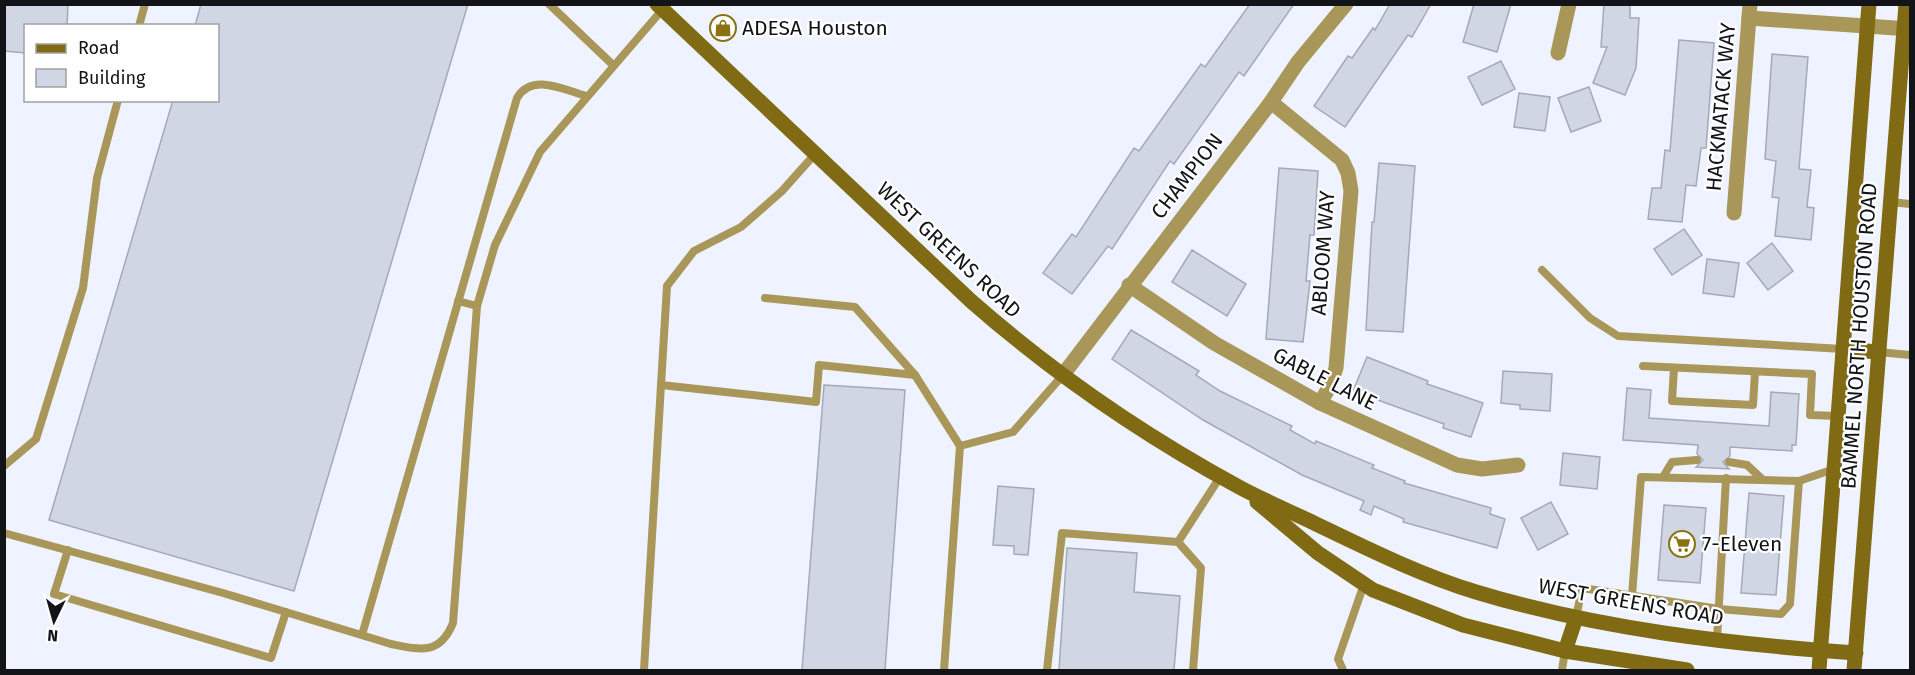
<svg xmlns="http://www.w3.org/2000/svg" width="1915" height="675" font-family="'Fira Sans',sans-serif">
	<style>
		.building { fill: #d1d6e5; stroke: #a5a9b7; stroke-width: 1.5 }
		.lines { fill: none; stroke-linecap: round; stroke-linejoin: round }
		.lane { stroke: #a99659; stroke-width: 8 }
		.street { stroke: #a99659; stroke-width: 15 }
		.secondary { stroke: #806a14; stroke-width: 15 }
		.labels { text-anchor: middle; stroke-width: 4.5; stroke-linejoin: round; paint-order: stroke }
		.poi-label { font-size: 21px; fill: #121418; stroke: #fff; text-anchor: start }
		.street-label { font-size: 21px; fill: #121418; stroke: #fff }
	</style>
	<rect width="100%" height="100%" fill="#eff3ff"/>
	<g class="building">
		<polygon points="4,4 68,4 67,26 26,26 26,53 4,51"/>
		<polygon points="201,4 468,4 294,591 49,520 173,100 218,100 218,26 195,26"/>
		<polygon points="1250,4 1294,4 1244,76 1239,72 1174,164 1170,161 1112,249 1108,246 1072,294 1043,273 1072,234 1076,237 1134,148 1139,151 1201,64 1205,67"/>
		<polygon points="1390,4 1431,4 1412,37 1408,35 1345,127 1314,106 1348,56 1352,58 1373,28 1375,30"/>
		<polygon points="1474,4 1511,4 1497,52 1463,42"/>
		<polygon points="1604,4 1630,4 1630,18 1639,18 1636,68 1625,95 1593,83 1607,47 1601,47"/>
		<polygon points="1679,40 1714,43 1706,148 1701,148 1696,186 1686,185 1682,222 1648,219 1652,188 1661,188 1665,150 1670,151"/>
		<polygon points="1772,54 1808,57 1799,169 1811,170 1807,207 1814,208 1811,240 1775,236 1779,198 1772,197 1776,161 1765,159"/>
		<polygon points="1501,61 1515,89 1482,105 1468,77"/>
		<polygon points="1589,87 1601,121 1571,132 1558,98"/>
		<polygon points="1519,93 1550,97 1545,131 1514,127"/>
		<polygon points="1379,163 1415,166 1403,332 1366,330 1372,222 1374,222"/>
		<polygon points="1279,168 1318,171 1314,235 1310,235 1306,281 1310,281 1303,342 1266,339"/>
		<polygon points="1684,229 1702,255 1672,275 1654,249"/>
		<polygon points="1772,243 1793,271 1768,290 1747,263"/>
		<polygon points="1192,250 1246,284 1227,316 1172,282"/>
		<polygon points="1707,259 1739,263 1734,297 1703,293"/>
		<polygon points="1131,330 1199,371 1196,375 1220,391 1292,426 1290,430 1315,444 1316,441 1374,465 1372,468 1405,481 1404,483 1491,508 1490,514 1505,519 1497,548 1403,522 1404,519 1374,506 1371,515 1360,510 1364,501 1302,475 1203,420 1112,359"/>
		<polygon points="1367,357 1428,381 1427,384 1483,403 1471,437 1443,428 1444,424 1353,391"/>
		<polygon points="1503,371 1552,374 1550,411 1520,409 1520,405 1501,403"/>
		<polygon points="824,385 905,390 885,670 802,670"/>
		<polygon points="1627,388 1651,390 1649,418 1769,426 1771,392 1799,394 1796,445 1792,445 1792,451 1730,447 1730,456 1723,462 1729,469 1696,467 1703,460 1697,454 1698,445 1623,440"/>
		<polygon points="1563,453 1600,457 1597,489 1560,485"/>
		<polygon points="998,486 1034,489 1028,555 1014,554 1014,546 993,545"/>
		<polygon points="1749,493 1784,496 1776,595 1741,593"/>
		<polygon points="1551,502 1568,534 1538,550 1521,518"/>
		<polygon points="1664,505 1706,508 1700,583 1658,580"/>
		<polygon points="1067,548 1137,553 1134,592 1180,596 1174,670 1059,670"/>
	</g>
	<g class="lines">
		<g class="lane">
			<polyline points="549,4 613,65"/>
			<polyline points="139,26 145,4"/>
			<polyline points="815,154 782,191 741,227 694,251 667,286 661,385 816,402 819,365 915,375"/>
			<polyline points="1890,202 1910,204"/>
			<polyline points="1542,270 1590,318 1618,336 1843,349"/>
			<polyline points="765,298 855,307 915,375 960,446 944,670"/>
			<polyline points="458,301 477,306"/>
			<polyline points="1878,352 1910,355"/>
			<polyline points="1643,366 1812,374 1810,415 1838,416"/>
			<polyline points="1674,368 1672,401 1753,405 1755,372"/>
			<polyline points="960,446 1013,432 1062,376"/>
			<polyline points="1729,462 1747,465 1762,479"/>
			<polyline points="4,466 36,439 83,288 97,178 118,100"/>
			<polyline points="1663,477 1672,462 1697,460"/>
			<path d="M 4,533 L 223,593 L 391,644 C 421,650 440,655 453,623 L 477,306 L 495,245 L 540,152 L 662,10"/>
			<polyline points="1178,542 1220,477"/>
			<polyline points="68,550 54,594 271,658 286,612"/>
			<polyline points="1632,596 1641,477 1799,481 1834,469"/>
			<polyline points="1576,618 1582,588 1719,609 1781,614 1790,604 1799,481"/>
			<path d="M 362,635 L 517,98 C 531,73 563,89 586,96"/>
			<polyline points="1717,639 1726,478"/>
			<polyline points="644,670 661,385"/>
			<polyline points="1047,670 1062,533 1178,542 1201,568 1193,670"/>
			<polyline points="1343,670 1338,659 1364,584"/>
			<polyline points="1562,670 1565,651"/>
		</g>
		<g class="street">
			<polyline points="1749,18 1910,29"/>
			<polyline points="1558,53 1569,4"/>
			<polyline points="1271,102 1342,160 1348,173 1351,191 1336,368 1330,386 1320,403"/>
			<polyline points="1734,213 1750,4"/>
			<polyline points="1129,285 1214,343 1320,403 1457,465 1482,469 1518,465"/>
			<polyline points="1062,376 1271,102 1298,62 1346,4"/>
		</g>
		<g class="secondary">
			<path d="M 657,4 L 971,301 C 1053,373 1143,435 1239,487 C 1263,500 1289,511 1314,523 C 1366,548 1420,575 1476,592 C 1598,629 1728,644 1856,653"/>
			<polyline points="1843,349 1878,352"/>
			<polyline points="1257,502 1318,553 1373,590 1463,625 1565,651 1687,670"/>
			<polyline points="1565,651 1576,618"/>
			<polyline points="1819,670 1869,4"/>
			<polyline points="1854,670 1906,4"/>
		</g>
	</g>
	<defs>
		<symbol id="shop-ring" viewBox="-11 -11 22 22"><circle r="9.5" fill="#fff" stroke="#8a7214" stroke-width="1.5"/><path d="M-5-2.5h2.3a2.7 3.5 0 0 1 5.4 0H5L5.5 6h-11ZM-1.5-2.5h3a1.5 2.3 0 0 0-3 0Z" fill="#8a7214"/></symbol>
		<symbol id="supermarket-ring" viewBox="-11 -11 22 22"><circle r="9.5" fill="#fff" stroke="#8a7214" stroke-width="1.5"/><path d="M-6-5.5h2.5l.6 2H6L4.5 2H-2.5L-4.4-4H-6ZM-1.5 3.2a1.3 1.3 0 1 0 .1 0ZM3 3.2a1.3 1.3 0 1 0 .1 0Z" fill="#8a7214"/></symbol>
	</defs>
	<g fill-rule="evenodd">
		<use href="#shop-ring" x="708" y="13" width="30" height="30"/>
		<use href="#supermarket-ring" x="1667" y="529" width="30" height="30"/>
	</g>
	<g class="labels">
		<g class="poi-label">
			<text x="742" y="35">ADESA Houston</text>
			<text x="1702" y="551">7-Eleven</text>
		</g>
		<g class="street-label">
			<text transform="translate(1721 107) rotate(-85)" y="7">HACKMATACK WAY</text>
			<text transform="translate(1187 176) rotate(-52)" y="7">CHAMPION</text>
			<text transform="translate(949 250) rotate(43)" y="7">WEST GREENS ROAD</text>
			<text transform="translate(1323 253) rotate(-86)" y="7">ABLOOM WAY</text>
			<text transform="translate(1859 336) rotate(-86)" y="7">BAMMEL NORTH HOUSTON ROAD</text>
			<text transform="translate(1325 379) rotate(27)" y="7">GABLE LANE</text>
			<text transform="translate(1631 602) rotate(10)" y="7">WEST GREENS ROAD</text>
		</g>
	</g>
	<rect width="1915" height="675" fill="none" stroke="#121418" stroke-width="12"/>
	<rect x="24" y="24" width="195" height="78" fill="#ffffff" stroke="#a0a1a3" stroke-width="1.5"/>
	<rect x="36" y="44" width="30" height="9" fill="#806a14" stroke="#a0a1a3" stroke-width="1.5"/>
	<text x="78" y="54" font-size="18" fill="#121418">Road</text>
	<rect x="36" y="69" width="30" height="18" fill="#d1d6e5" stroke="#a0a1a3" stroke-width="1.5"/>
	<text x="78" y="84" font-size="18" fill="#121418">Building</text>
	<g transform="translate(54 621) rotate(185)" stroke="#ffffff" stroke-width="4.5" paint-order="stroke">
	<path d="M0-4.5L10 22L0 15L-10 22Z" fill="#121418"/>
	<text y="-9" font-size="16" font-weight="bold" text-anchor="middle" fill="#121418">N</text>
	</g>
</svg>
